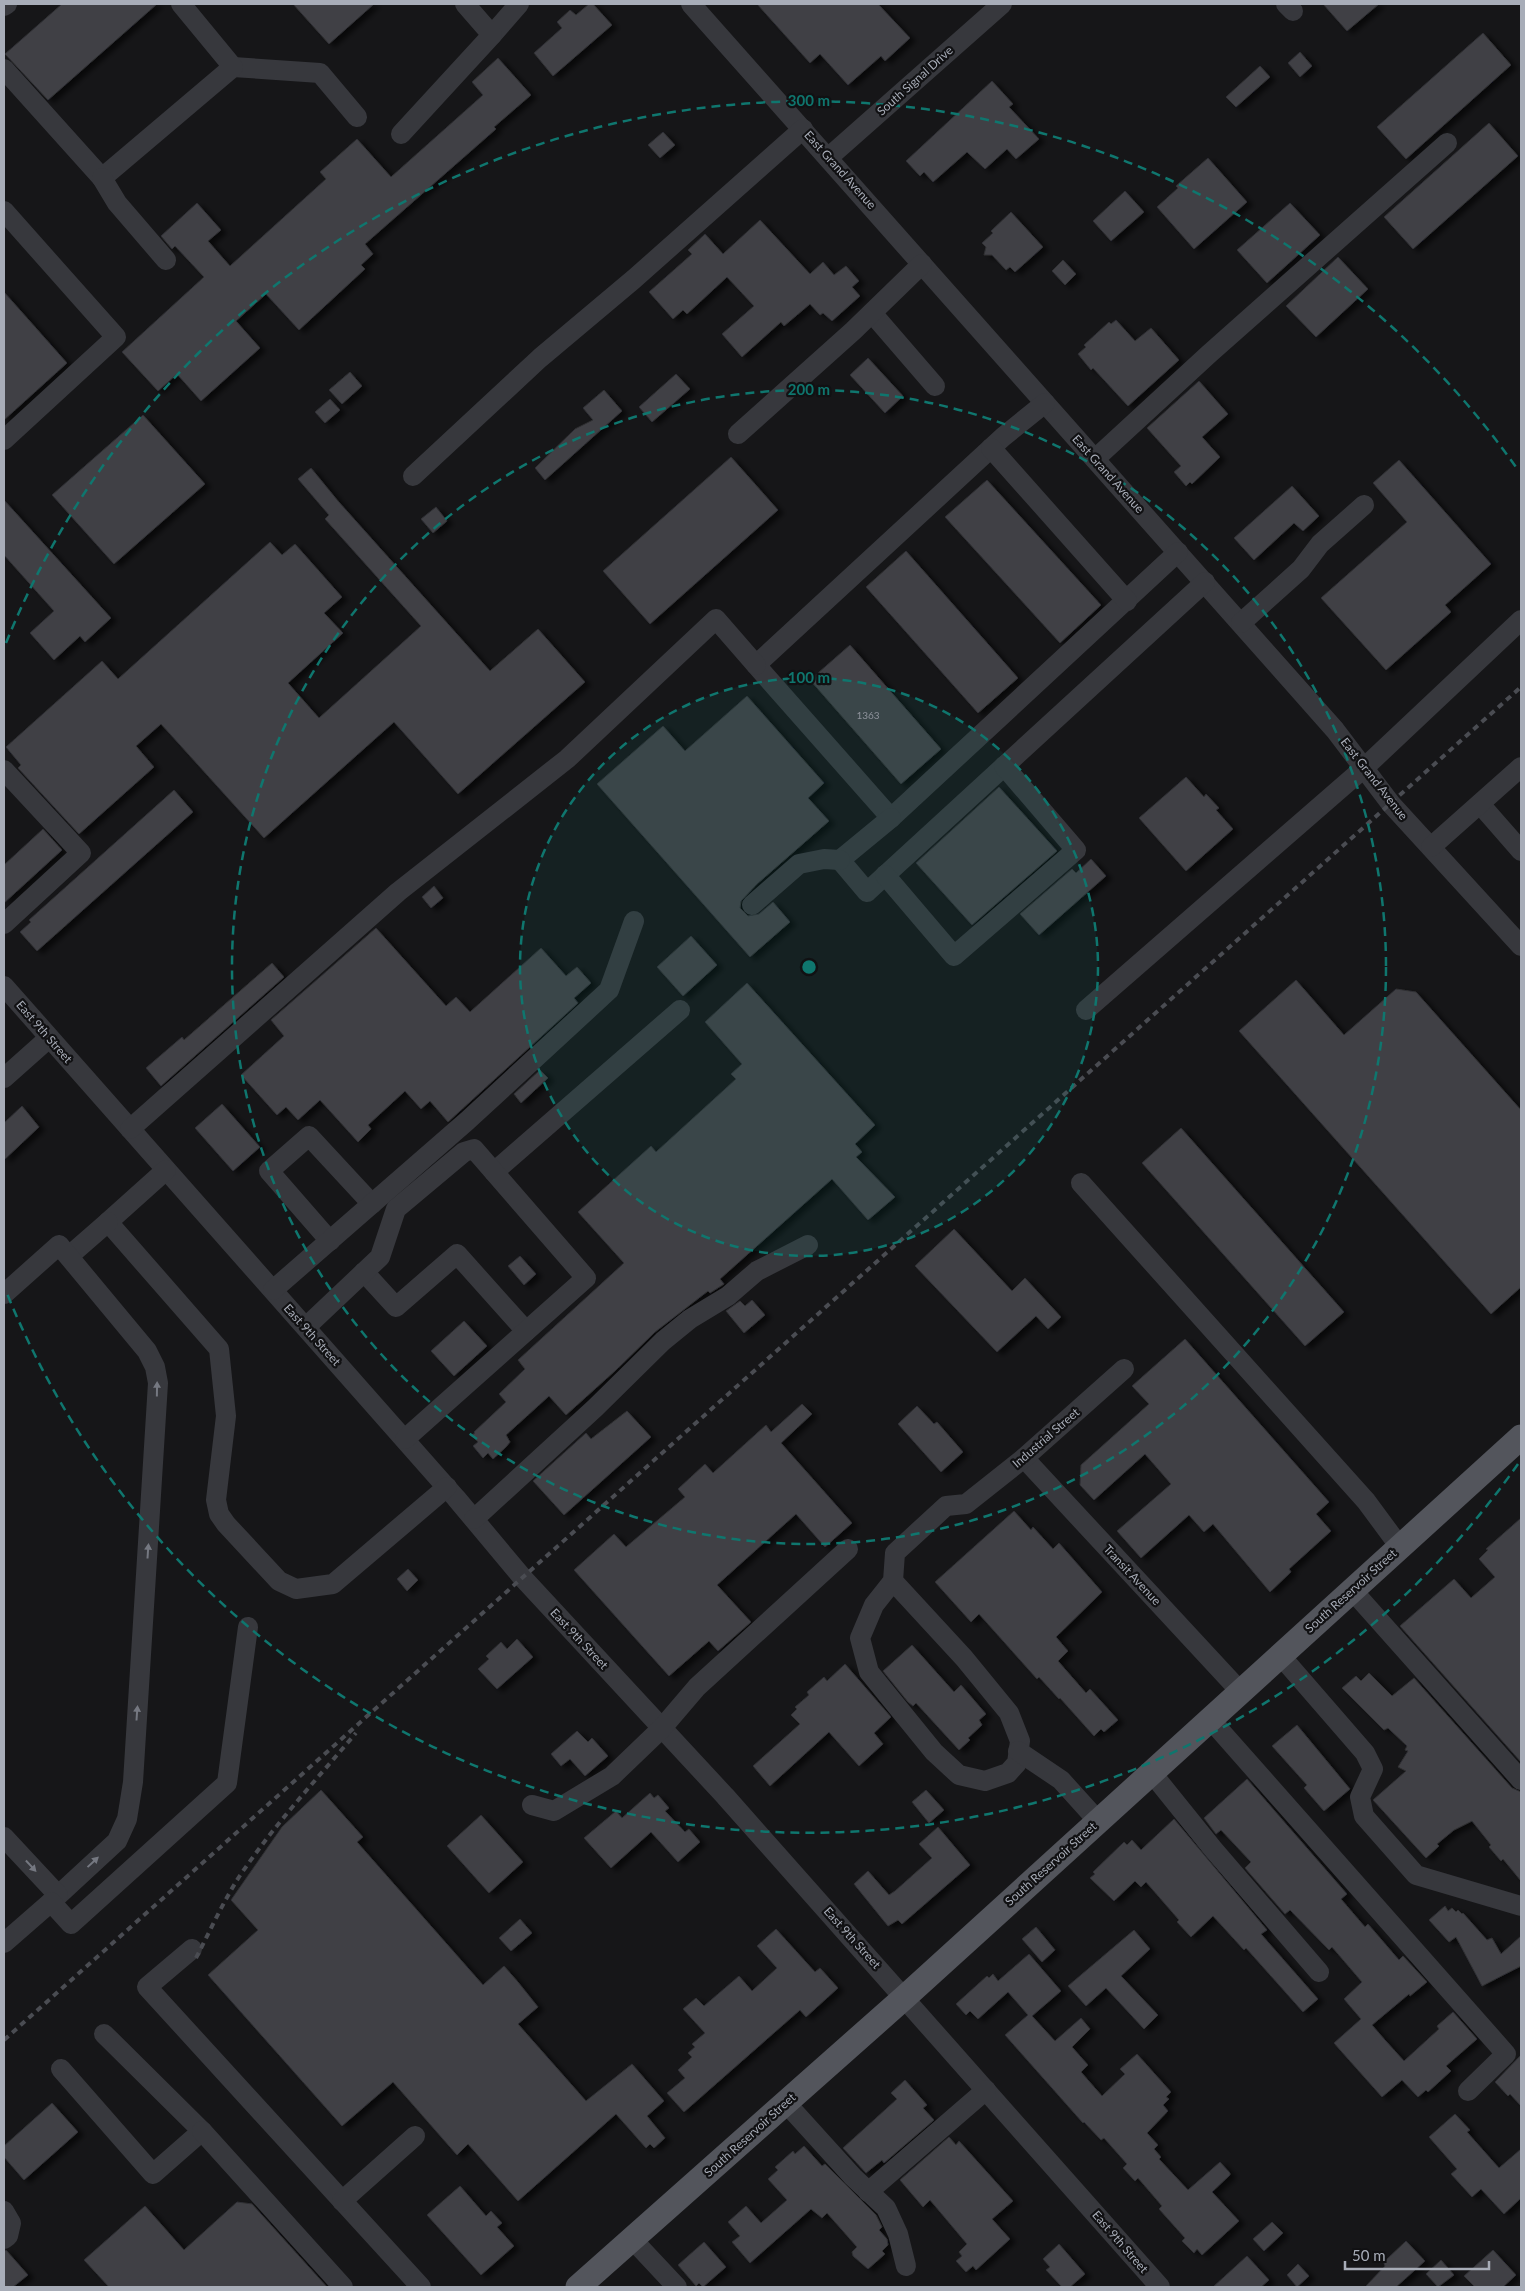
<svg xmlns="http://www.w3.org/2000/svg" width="1525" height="2291" font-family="Lato,sans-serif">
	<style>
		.building { fill: #404145; stroke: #303034; filter: url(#shadow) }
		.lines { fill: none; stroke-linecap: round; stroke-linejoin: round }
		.minor { stroke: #37383d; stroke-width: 20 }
		.major { stroke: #53555c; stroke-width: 25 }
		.rail { stroke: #4a4c52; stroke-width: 4; stroke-dasharray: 6 5; stroke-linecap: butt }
		.oneway { fill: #757881 }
		.ring { fill: none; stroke: #0f766e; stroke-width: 2.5; stroke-dasharray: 9 6 }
		.labels { text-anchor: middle; stroke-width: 4.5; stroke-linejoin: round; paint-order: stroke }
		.number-label { font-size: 10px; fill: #8e929b }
		.street-label { font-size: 12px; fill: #a8adb8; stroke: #111113 }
		.centre { fill: #0f766e; stroke: #111113; stroke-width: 2.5 }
		.ring-label { font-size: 15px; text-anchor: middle; font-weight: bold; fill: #0f766e; stroke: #111113; stroke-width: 4.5; stroke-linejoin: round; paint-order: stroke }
	</style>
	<defs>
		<filter id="shadow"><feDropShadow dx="5.5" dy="3" stdDeviation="2.5" flood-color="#0009"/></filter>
	</defs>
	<rect width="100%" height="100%" fill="#161618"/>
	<g class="building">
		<polygon points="62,4 157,4 48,100 5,54"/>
		<polygon points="293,4 374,4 329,44"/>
		<polygon points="589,4 593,4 612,25 553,76 534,53 562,28 557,22 570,10 576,15"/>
		<polygon points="757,4 878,4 910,38 885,61 881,56 848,85 820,54 810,63"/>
		<polygon points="1323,4 1379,4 1347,31"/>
		<polygon points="1483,33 1511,65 1406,159 1377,127"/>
		<polygon points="1300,52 1312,66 1300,77 1288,63"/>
		<polygon points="498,58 531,95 494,127 496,129 365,244 373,254 361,265 365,269 299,330 266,294 236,321 260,348 201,401 177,374 158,391 122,352 204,277 175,246 172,249 161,236 197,203 221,230 208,241 230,266 326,179 320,172 357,139 391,177 483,95 472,82"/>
		<polygon points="1260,66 1270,77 1236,107 1226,97"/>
		<polygon points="992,81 1013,104 1009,107 1039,139 1016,159 1007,149 985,169 967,152 933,182 924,172 920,176 906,161"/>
		<polygon points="1489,123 1518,156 1413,249 1384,217"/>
		<polygon points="663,132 675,145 660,158 648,145"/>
		<polygon points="1208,158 1247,202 1194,249 1157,207 1178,188 1176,186"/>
		<polygon points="1125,191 1144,212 1111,241 1093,221"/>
		<polygon points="1290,203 1320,235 1267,283 1237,250"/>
		<polygon points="1011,212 1043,247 1015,272 1010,267 1006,270 992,255 984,255 986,247 982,243 993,233 991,231"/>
		<polygon points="760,220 810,274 823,262 834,275 846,266 859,281 852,287 860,296 832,321 823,313 820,315 810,304 784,326 781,322 742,357 722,334 754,306 727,277 687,314 683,310 673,319 649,292 692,254 688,250 705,234 723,254"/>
		<polygon points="1338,257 1368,289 1316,337 1286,306"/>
		<polygon points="1063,260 1076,274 1065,285 1052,271"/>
		<polygon points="4,292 67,363 4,420"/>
		<polygon points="1116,320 1135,341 1151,328 1179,360 1128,406 1093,368 1091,370 1078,354 1086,347 1084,345 1109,322 1111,324"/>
		<polygon points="868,358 903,396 885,413 850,375"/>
		<polygon points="350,372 362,386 342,404 329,390"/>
		<polygon points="676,374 690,389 652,422 639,407"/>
		<polygon points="1199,381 1228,414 1202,437 1220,457 1192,484 1190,482 1186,486 1174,472 1181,466 1147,428"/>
		<polygon points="604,390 622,411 545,480 535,468 575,429 593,420 583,408"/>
		<polygon points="330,399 340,410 325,423 315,412"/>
		<polygon points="143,415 205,484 114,564 52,495"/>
		<polygon points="731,457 778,510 650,624 603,571"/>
		<polygon points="1399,460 1491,564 1445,605 1451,612 1386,670 1321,598 1407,522 1373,483"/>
		<polygon points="311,468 338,501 490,671 538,629 585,682 458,794 394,722 264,838 161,724 136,746 154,767 79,834 18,768 21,765 6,747 102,661 118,679 270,542 282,555 295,544 342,597 324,613 343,633 288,683 319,718 421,626 325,519 329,515 298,479"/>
		<polygon points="987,480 1101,605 1060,643 945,517"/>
		<polygon points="1292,486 1319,516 1303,531 1294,523 1254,560 1234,538"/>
		<polygon points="4,500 111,618 85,642 80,636 54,660 30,633 54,611 4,555"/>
		<polygon points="436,507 447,521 433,533 421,519"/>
		<polygon points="906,551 1018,678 978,713 866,587"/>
		<polygon points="850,645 941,749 901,784 810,680"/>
		<polygon points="747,696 824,783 808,798 829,821 757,884 741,901 740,908 748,916 759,914 773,902 790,922 750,957 597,784 663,726 685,751"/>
		<polygon points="1186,777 1204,797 1206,794 1219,808 1216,810 1233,829 1186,871 1139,818"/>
		<polygon points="999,787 1057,851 972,925 916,863"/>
		<polygon points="174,790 193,812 37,951 20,932 31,922 29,920"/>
		<polygon points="43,829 62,850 4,903 4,865"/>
		<polygon points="1091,859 1106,876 1039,935 1020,914 1072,869 1076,873"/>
		<polygon points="434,886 443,898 431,908 422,897"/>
		<polygon points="376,928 446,1006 456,997 470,1012 541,948 566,976 577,967 591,983 574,998 578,1003 448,1122 430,1101 421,1109 405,1091 368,1125 371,1129 358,1142 320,1100 298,1120 286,1107 277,1115 241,1075 284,1036 271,1020"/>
		<polygon points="691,936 717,965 683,996 657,967"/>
		<polygon points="272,963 284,977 161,1086 146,1068 182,1037 184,1040"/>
		<polygon points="1296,980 1344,1035 1396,989 1416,992 1521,1110 1521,1287 1491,1314 1239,1031"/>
		<polygon points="747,983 875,1125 855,1144 862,1152 856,1157 895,1197 868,1220 832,1179 720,1279 724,1284 710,1293 708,1291 655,1332 616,1370 566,1415 549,1396 506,1435 510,1442 506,1447 493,1459 488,1453 483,1458 473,1446 478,1442 472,1435 475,1433 474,1432 506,1402 499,1394 525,1369 518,1360 624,1263 578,1212 651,1146 656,1152 736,1079 731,1074 742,1064 705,1022"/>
		<polygon points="540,1070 548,1078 521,1103 514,1094"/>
		<polygon points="222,1104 260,1147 233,1171 195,1128"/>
		<polygon points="22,1106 39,1127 4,1160 4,1123"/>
		<polygon points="1181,1128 1344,1312 1305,1346 1142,1163"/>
		<polygon points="954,1229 1012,1291 1025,1278 1061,1317 1048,1329 1036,1316 997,1352 915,1266"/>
		<polygon points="520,1256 536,1274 524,1285 508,1266"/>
		<polygon points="752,1300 765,1315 744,1333 726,1311 740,1301 745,1306"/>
		<polygon points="464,1321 487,1346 454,1376 431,1351"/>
		<polygon points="1185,1339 1329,1502 1316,1514 1331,1531 1289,1569 1291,1572 1270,1592 1213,1524 1204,1532 1189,1515 1141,1558 1117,1531 1171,1484 1145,1454 1094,1500 1080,1485 1081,1465 1149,1404 1132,1386"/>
		<polygon points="802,1404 812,1414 781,1443 852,1523 825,1547 796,1514 717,1585 751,1622 718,1651 709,1641 669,1676 574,1570 614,1534 626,1547 685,1497 678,1489 705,1464 713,1473 766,1425 771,1432"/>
		<polygon points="917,1406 934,1424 937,1422 963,1452 941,1472 898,1424"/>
		<polygon points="627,1411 651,1437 564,1515 533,1481 586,1433 591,1439"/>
		<polygon points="1014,1511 1031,1530 1033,1527 1053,1549 1059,1543 1102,1592 1056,1637 1068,1651 1058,1661 1086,1693 1090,1689 1118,1720 1104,1732 1101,1729 1094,1736 1060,1698 1059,1699 1039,1677 1037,1679 979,1614 971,1622 935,1582"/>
		<polygon points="1521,1518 1521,1762 1400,1626 1454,1579 1471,1598 1495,1577 1479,1559 1488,1550 1486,1549"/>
		<polygon points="408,1569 418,1580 407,1591 397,1579"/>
		<polygon points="517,1639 533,1657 497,1689 478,1669 489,1659 486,1656 501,1642 507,1649"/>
		<polygon points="912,1645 954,1692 961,1685 986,1714 979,1720 982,1725 968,1738 970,1740 959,1750 916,1703 913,1706 908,1702 883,1671"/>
		<polygon points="845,1664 891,1717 874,1733 883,1744 859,1766 829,1732 770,1786 753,1766 800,1724 791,1715 797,1709 795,1707 809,1695 807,1692 824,1677 827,1681"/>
		<polygon points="1369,1673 1392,1696 1414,1678 1512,1788 1521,1792 1521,1881 1503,1859 1501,1861 1489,1847 1491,1845 1472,1821 1454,1830 1437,1844 1439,1846 1426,1858 1373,1800 1406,1771 1398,1767 1408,1751 1405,1750 1407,1746 1388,1728 1384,1730 1342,1688 1356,1676 1361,1681"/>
		<polygon points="1297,1725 1350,1789 1324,1811 1304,1788 1307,1785 1272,1746"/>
		<polygon points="577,1731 588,1742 592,1738 608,1756 585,1776 570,1759 561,1766 551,1754"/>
		<polygon points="1247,1779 1347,1894 1341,1899 1365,1927 1368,1924 1399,1960 1403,1956 1427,1982 1410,1996 1409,1994 1372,2025 1385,2040 1404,2061 1439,2029 1437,2026 1453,2012 1477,2039 1446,2066 1451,2071 1428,2092 1426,2090 1418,2097 1402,2080 1382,2097 1341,2051 1334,2043 1361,2019 1344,1999 1362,1982 1332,1947 1329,1950 1290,1910 1285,1914 1245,1868 1251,1862 1221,1830 1216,1834 1204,1818"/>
		<polygon points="321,1790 363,1837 357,1842 483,1985 504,1966 518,1982 538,2007 518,2024 586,2101 632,2064 664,2101 647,2116 665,2138 654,2148 650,2144 646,2148 616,2114 518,2201 468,2144 457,2155 393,2082 342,2126 208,1975 258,1930 231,1900 282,1827"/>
		<polygon points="926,1790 944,1810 929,1823 912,1802"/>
		<polygon points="650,1793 654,1798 658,1795 669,1808 665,1811 685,1832 689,1829 700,1842 678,1862 651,1832 611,1868 584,1838 616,1811 622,1818"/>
		<polygon points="481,1815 523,1862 489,1893 447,1846"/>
		<polygon points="1174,1819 1267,1930 1261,1934 1318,1999 1303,2012 1246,1948 1244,1950 1213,1916 1191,1937 1177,1922 1179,1920 1146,1882 1141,1887 1135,1881 1114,1901 1090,1878 1095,1874 1093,1872 1124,1842 1127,1845 1132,1840 1141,1850"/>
		<polygon points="938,1827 970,1865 902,1924 898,1920 888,1926 854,1884 868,1871 889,1895 895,1891 932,1858 919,1844"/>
		<polygon points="1445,1906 1448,1911 1452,1908 1456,1912 1458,1910 1462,1914 1463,1913 1487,1940 1492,1938 1501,1954 1521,1936 1521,1966 1482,1986 1456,1937 1449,1942 1429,1920"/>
		<polygon points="520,1919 532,1933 511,1951 499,1938"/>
		<polygon points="1036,1927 1055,1950 1042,1962 1022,1939"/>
		<polygon points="776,1929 815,1972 820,1968 838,1988 806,2017 800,2010 684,2112 667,2093 685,2078 678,2070 692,2057 688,2053 695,2047 692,2044 705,2033 683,2009 696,1998 704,2006 739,1976 752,1991 777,1968 757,1946"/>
		<polygon points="1134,1930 1150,1949 1121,1976 1158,2015 1144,2029 1106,1988 1086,2006 1068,1986"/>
		<polygon points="1029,1954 1061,1991 1032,2016 1055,2041 1081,2018 1090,2029 1072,2047 1088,2065 1081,2072 1102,2096 1125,2074 1120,2069 1137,2054 1171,2092 1166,2097 1169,2099 1163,2105 1168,2111 1147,2133 1158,2145 1154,2149 1161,2157 1159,2159 1188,2190 1220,2162 1230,2173 1230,2175 1212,2192 1239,2221 1202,2255 1197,2249 1194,2253 1182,2241 1185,2238 1159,2209 1162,2206 1138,2178 1135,2181 1123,2168 1127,2164 1104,2138 1101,2140 1084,2122 1083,2123 1005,2035 1028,2015 1008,1992 978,2019 970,2011 966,2015 956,2004 987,1976 989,1978 993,1974 998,1981"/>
		<polygon points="1521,2055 1521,2106 1510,2094 1508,2096 1495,2082"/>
		<polygon points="905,2080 927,2105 923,2108 934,2120 884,2163 882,2160 866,2173 843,2148 897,2099 891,2093"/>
		<polygon points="52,2103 78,2132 24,2180 4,2157 4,2146"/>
		<polygon points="1455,2114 1470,2130 1467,2132 1499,2168 1521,2149 1521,2198 1504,2214 1481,2189 1472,2197 1451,2174 1457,2169 1429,2137"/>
		<polygon points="949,2137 956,2145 959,2141 1013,2201 992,2219 1010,2239 976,2270 973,2266 966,2272 956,2261 962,2256 959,2252 967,2244 930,2200 923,2207 900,2180"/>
		<polygon points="804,2146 822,2166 825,2164 876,2215 882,2227 879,2230 887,2239 888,2245 882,2251 885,2254 868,2269 853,2256 852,2252 857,2247 827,2213 822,2218 811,2209 750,2263 732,2242 740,2236 728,2222 746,2206 761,2223 787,2200 768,2179 778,2170 775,2167 793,2151 795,2154"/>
		<polygon points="460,2186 486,2216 491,2211 502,2223 497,2227 514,2246 481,2275 427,2215"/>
		<polygon points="237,2202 252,2204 327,2287 109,2287 84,2260 145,2206 184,2250"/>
		<polygon points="1272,2222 1283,2233 1264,2251 1253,2239"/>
		<polygon points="1406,2241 1425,2261 1396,2287 1365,2287 1385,2266 1384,2263 1387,2259"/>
		<polygon points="704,2242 726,2267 703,2287 699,2283 696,2286 678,2265"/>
		<polygon points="1059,2244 1085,2274 1070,2287 1062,2287 1046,2270 1050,2267 1043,2259"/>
		<polygon points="6,2250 28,2275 13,2287 4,2287 4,2251"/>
		<polygon points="1493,2250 1516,2275 1503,2287 1475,2287 1464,2276"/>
		<polygon points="1247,2256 1269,2280 1261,2287 1213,2287"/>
		<polygon points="1441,2260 1454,2275 1438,2287 1426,2274"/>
		<polygon points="1298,2264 1309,2276 1297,2287 1287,2275"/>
	</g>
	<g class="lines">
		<g class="minor">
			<polyline points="691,4 1335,730 1391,804 1521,946"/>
			<polyline points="1286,4 1293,11"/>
			<polyline points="4,6 7,4"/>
			<polyline points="492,35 519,4"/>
			<polyline points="233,67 320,73 357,117"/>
			<polyline points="4,69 102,178 233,67 181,4"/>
			<polyline points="401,134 492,35 465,4"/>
			<polyline points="829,157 1002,4"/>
			<polyline points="102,178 117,203 166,260"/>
			<polyline points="4,211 116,337 4,440"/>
			<polyline points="872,313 935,386"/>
			<polyline points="1045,403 1003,437 756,665 891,818 1178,552"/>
			<polyline points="738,434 853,331 922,264"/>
			<polyline points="991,448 1127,601"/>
			<polyline points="1095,459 1209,354 1447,143"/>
			<polyline points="413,476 540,358 634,279 803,129"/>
			<polyline points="1241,623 1301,569 1320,544 1364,505"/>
			<polyline points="4,770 81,853 4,924"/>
			<polyline points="1480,804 1521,851"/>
			<polyline points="891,818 840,860 867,892 1205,582"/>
			<polyline points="1431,847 1521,767"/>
			<polyline points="885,875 954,956 1076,850 1004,766"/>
			<polyline points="752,905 799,864 824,859 840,860"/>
			<polyline points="4,986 456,1498 522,1577 725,1796 1160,2287"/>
			<polyline points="1086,1010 1364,768 1521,620"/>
			<polyline points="4,1078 49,1038"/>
			<polyline points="130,1129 398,892 567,759 716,619 756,665"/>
			<polyline points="166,1170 108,1222 219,1349 226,1416 216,1500 219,1514 226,1524 279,1581 296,1589 333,1584 447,1487"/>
			<polyline points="494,1172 680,1010"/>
			<polyline points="1081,1183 1366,1501 1400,1547"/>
			<polyline points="330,1241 269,1171 309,1136 372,1204"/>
			<polyline points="69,1256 108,1222"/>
			<polyline points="364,1272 396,1307 457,1254 526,1331"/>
			<polyline points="273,1290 467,1121 609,990 634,921"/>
			<polyline points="4,1294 59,1245 147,1351 155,1367 158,1383 133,1782 127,1819 117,1841 51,1902"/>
			<polyline points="306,1327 380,1257 396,1209 464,1152 474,1149 586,1278 405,1439"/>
			<polyline points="1024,1458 1240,1691"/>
			<polyline points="474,1519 595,1408 663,1341 690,1319 728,1296 757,1271 808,1245"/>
			<polyline points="893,1581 964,1658 1009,1713 1020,1741 1017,1763 1008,1773 985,1781 959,1775 934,1752 869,1672 860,1638 874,1605 893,1581 895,1553 946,1506 966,1504 1024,1458 1124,1369"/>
			<polyline points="1352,1590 1521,1780"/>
			<polyline points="1280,1655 1365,1753 1373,1769 1360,1797 1364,1816 1416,1875 1521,1906"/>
			<polyline points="1210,1719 1506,2054 1468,2091"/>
			<polyline points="1018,1751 1061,1780 1098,1821"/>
			<polyline points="1151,1772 1213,1849 1319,1972"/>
			<polyline points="532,1805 554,1811 612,1776 662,1728 697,1687 848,1549"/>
			<polyline points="4,1837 58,1895"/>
			<polyline points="4,1943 51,1902 71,1924 227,1783 248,1627"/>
			<polyline points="192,1949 147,1987 421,2287"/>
			<polyline points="61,2069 153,2174 202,2131 104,2034"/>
			<polyline points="786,2103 853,2177 886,2208 898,2234 906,2266"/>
			<polyline points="202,2131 343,2287"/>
			<polyline points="868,2192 986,2090"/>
			<polyline points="342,2201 415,2136"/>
			<polyline points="4,2211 11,2223 8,2236 4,2239"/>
			<polyline points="632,2239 677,2287"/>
		</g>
		<polyline class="major" points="578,2287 905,1997 1521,1437"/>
		<g class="rail">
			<path d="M 196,1958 C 210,1931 223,1902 239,1877 C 274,1825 316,1780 356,1733"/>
			<polyline points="4,2040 1521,687"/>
		</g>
	</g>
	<defs><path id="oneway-solid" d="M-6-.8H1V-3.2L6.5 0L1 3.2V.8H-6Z" transform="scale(1.25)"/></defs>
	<g class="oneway">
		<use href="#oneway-solid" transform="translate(157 1389) rotate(-89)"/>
		<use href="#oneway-solid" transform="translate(148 1551) rotate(-86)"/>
		<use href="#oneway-solid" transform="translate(137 1713) rotate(-86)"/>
		<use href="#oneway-solid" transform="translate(93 1862) rotate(-43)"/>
		<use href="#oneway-solid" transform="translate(31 1866) rotate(47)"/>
	</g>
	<circle cx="809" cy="967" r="289" fill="#0f766e" fill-opacity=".12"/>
	<g class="ring">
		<circle cx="809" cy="967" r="289"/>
		<circle cx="809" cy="967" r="577"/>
		<path d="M1518 1464A866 866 0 0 1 6 1291M6 643A866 866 0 0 1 1518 470"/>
	</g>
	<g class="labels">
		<g class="number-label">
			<text x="868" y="719">1363</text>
		</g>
		<g class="street-label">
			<text transform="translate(915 81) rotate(-42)" y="4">South Signal Drive</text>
			<text transform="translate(840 170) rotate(48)" y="4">East Grand Avenue</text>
			<text transform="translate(1108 474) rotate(48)" y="4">East Grand Avenue</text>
			<text transform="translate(1374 779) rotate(52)" y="4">East Grand Avenue</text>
			<text transform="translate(44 1032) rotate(49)" y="4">East 9th Street</text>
			<text transform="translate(312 1335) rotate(48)" y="4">East 9th Street</text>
			<text transform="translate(1046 1438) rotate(-41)" y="4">Industrial Street</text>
			<text transform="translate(1132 1575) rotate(47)" y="4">Transit Avenue</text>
			<text transform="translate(1351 1591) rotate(-42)" y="4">South Reservoir Street</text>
			<text transform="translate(579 1639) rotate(47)" y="4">East 9th Street</text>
			<text transform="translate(1051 1864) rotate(-42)" y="4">South Reservoir Street</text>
			<text transform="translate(852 1938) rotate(48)" y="4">East 9th Street</text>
			<text transform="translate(750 2135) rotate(-42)" y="4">South Reservoir Street</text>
			<text transform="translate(1120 2242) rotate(49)" y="4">East 9th Street</text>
		</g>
	</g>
	<circle cx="809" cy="967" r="8" class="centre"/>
	<g class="ring-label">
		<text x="809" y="106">300 m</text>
		<text x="809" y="395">200 m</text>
		<text x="809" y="683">100 m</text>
	</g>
	<rect width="1525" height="2291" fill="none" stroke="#a8adb8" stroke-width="10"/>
	<path d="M1345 2261v8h144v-8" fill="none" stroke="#a8adb8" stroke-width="2.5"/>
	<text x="1352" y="2261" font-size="15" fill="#a8adb8" stroke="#111113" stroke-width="4" paint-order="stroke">50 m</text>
</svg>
